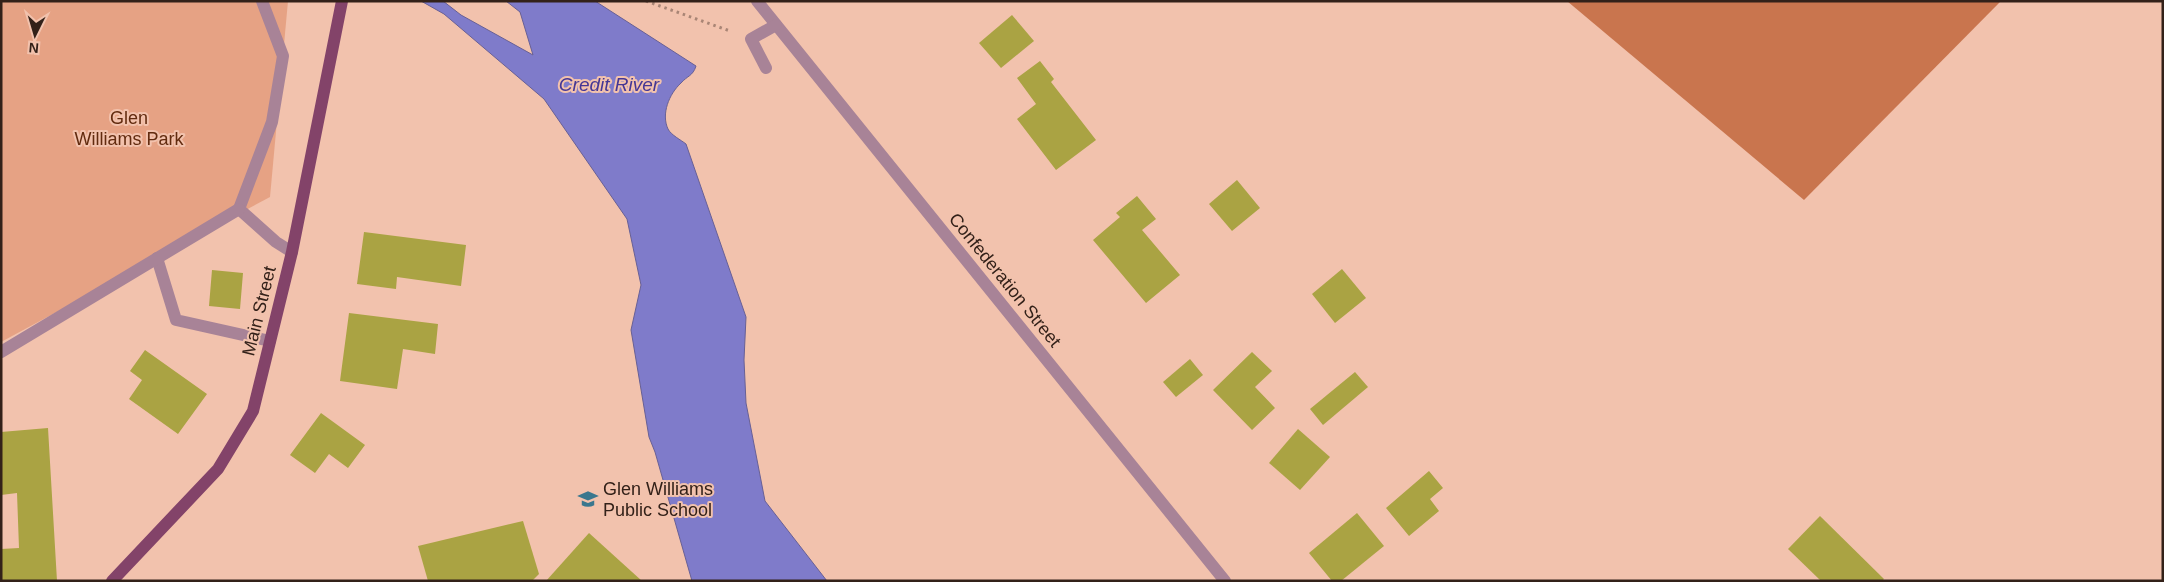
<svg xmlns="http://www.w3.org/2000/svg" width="2164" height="582" font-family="Arial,sans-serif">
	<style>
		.green { fill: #e6a284 }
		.forest { fill: #c9754e }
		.water { fill: #7f7bca; stroke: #686095 }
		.building { fill: #aaa343 }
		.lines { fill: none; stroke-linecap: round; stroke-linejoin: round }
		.path { stroke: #a98575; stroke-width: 3; stroke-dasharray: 2.5 4; stroke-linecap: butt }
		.minor { stroke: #a88397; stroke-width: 12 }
		.major { stroke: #834369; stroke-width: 12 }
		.labels { text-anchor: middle; stroke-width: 4; stroke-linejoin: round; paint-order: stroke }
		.park-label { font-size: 18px; fill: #622b0f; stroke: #f2c2ad }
		.street-label { font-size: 18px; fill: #332119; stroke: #f2c2ad }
		.poi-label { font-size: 18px; fill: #332119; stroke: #f2c2ad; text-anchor: start }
		.water-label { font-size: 19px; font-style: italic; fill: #453795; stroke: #f2c2ad }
	</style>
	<rect width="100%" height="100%" fill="#f2c2ad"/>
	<polygon class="green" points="1,1 288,1 270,197 1,342"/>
	<polygon class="forest" points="1567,1 2001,1 1804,200"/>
	<path class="water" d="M 421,1 L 443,1 L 461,15 L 533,55 L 520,12 L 506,1 L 595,1 L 696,66 C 693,76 687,76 681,83 C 669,94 661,114 668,129 C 671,135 681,140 686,144 L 746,317 L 744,360 L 746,403 L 765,501 L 827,581 L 692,581 L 655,452 L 649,437 L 631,330 L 641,285 L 627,219 L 544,99 L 444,14 Z"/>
	<g class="building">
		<polygon points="1012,15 1034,41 1001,68 979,43"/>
		<polygon points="1040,61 1054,79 1051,82 1096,140 1056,170 1017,119 1036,104 1017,78"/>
		<polygon points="1237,180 1260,208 1232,231 1209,204"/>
		<polygon points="1137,196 1156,219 1142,230 1180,275 1146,303 1093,240 1120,217 1116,213"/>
		<polygon points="364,232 466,245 461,286 397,277 396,289 357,284"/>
		<polygon points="1342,269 1366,298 1335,323 1312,294"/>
		<polygon points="212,270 243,273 240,309 209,306"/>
		<polygon points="349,313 438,324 435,354 403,349 397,389 340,381"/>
		<polygon points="145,350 207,394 178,434 129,399 142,380 130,371"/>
		<polygon points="1252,352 1272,371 1255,387 1275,408 1252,430 1213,390"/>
		<polygon points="1190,359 1203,375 1176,397 1163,382"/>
		<polygon points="1355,372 1368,387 1323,425 1310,409"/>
		<polygon points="321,413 365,445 348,468 329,454 315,473 290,455"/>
		<polygon points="48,428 57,581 1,581 1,549 19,548 17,493 1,495 1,432"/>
		<polygon points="1298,429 1330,457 1300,490 1269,463"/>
		<polygon points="1429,471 1443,488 1430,499 1439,511 1409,536 1386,508"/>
		<polygon points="1357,513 1384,546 1341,581 1332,581 1309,553"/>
		<polygon points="1820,516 1884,579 1882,581 1821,581 1788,549"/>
		<polygon points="523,521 539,574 532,581 428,581 418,546"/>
		<polygon points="589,533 642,581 546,581"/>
	</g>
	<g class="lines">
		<polyline class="path" points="646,1 730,31"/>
		<g class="minor">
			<polyline points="262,1 283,56 272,122 239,209 276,242 292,252"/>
			<polyline points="757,1 1225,581"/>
			<polyline points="766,68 751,39 776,25"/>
			<polyline points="157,258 176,320 270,341"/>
			<polyline points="1,352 239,209"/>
		</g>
		<polyline class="major" points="112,581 218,469 253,411 292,252 342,1"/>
	</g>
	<defs>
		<symbol id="school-bare" viewBox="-9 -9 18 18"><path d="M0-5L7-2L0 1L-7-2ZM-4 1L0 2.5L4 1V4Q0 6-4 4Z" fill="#3a778e" stroke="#f2c2ad" stroke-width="2.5" paint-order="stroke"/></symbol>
	</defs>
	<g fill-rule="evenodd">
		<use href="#school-bare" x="574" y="485" width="28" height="28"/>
	</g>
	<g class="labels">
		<g class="park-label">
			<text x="129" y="124">Glen<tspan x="129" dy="21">Williams Park</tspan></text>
		</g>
		<g class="street-label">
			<text transform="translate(1005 280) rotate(51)" y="6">Confederation Street</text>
			<text transform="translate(259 311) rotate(-76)" y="6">Main Street</text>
		</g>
		<g class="poi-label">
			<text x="603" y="495">Glen Williams<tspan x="603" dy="21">Public School</tspan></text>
		</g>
		<g class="water-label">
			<text x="609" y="91">Credit River</text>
		</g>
	</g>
	<rect width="2164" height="582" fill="none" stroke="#332119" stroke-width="5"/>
	<g transform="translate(35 35) rotate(185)" stroke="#f2c2ad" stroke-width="4" paint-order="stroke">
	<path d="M0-4L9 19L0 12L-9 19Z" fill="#332119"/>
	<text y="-8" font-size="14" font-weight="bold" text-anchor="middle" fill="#332119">N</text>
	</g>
</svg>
